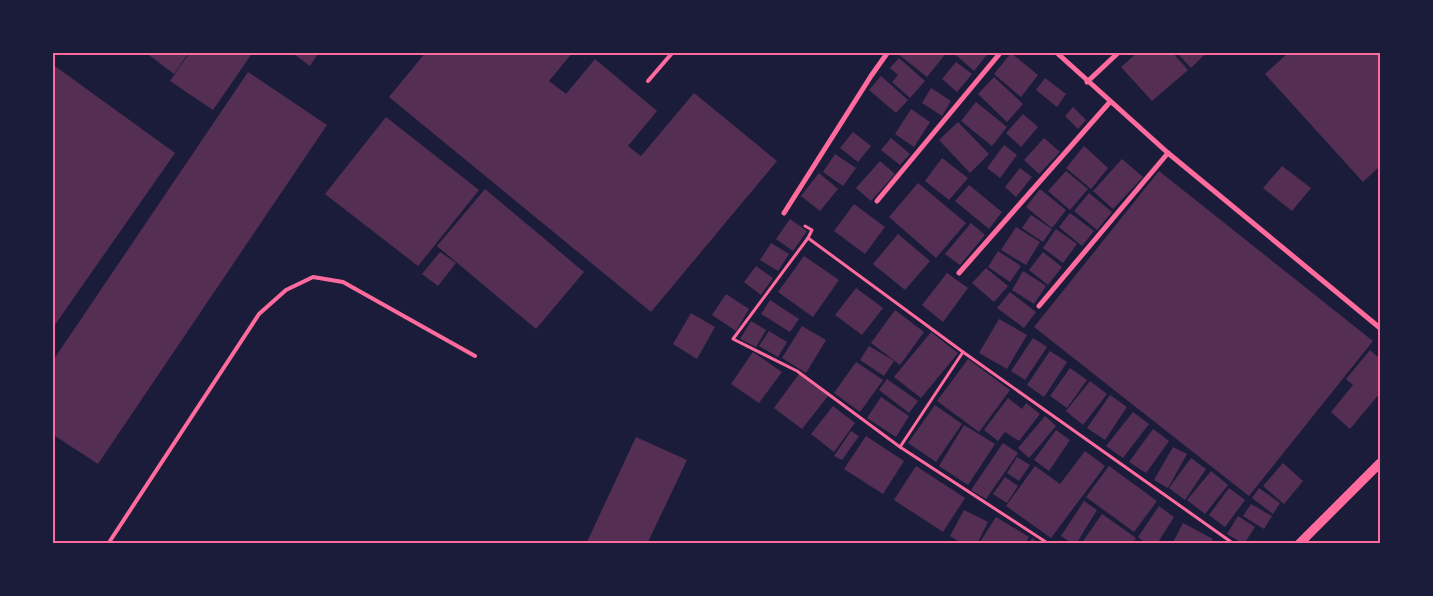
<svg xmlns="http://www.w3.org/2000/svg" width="1433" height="596" font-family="Signika,sans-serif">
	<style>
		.building { fill: #542f53 }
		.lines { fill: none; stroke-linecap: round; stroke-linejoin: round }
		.path { stroke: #ff6b9d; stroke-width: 3 }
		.service { stroke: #ff6b9d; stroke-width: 4 }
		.minor { stroke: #ff6b9d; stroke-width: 5 }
		.tertiary { stroke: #ff6b9d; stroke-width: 9 }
		.neatline { fill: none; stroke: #ff6b9d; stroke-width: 2 }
	</style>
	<rect width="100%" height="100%" fill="#1b1b3a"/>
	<g class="building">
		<polygon points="145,52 189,52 174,74"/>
		<polygon points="190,52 253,52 213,110 170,81"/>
		<polygon points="291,52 319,52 310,66"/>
		<polygon points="426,52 573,52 549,81 566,94 595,59 657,111 628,146 641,156 694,93 777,161 651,312 389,97"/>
		<polygon points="899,52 947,52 927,77 898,54"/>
		<polygon points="958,52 989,52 974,71 956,55"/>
		<polygon points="1138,52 1172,52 1188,70 1152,101 1121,67"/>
		<polygon points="1176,52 1207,52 1191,68"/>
		<polygon points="1289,52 1380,52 1380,166 1363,182 1265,74"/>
		<polygon points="1011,53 1038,75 1021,97 994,74"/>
		<polygon points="899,58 925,81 910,98 892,82 898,75 890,68"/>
		<polygon points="956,62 972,74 957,92 942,79"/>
		<polygon points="52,64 175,153 52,329"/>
		<polygon points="248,72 327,125 98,464 52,434 52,362"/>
		<polygon points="881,76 908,100 896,113 869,90"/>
		<polygon points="994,77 1023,104 1007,122 978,94"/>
		<polygon points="1045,78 1066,94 1057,107 1036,90"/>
		<polygon points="931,88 951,101 942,116 922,103"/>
		<polygon points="976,102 1007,127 992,146 961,121"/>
		<polygon points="1073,107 1086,120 1078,129 1065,116"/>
		<polygon points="911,109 930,122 914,147 895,134"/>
		<polygon points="1023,114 1038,127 1021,147 1006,133"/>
		<polygon points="386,117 479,190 418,266 325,194"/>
		<polygon points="958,122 989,154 970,173 939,140"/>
		<polygon points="853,132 871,146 858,162 840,148"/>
		<polygon points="891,138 910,154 900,165 881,150"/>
		<polygon points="1044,138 1060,152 1039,174 1024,160"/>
		<polygon points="1004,145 1017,155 1000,178 987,168"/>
		<polygon points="1084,146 1108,168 1091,189 1066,168"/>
		<polygon points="835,154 856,168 843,186 823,172"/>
		<polygon points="942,158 968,178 949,200 925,181"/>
		<polygon points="1122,159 1143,177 1113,209 1093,191"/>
		<polygon points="880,161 895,174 871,201 856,188"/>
		<polygon points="1282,166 1311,188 1292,211 1263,188"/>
		<polygon points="1020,168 1032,177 1016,197 1005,187"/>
		<polygon points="1066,171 1088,189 1070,210 1048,191"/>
		<polygon points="1159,171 1373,341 1249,496 1034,327"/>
		<polygon points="819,173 838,189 820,211 801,196"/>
		<polygon points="918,183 966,223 936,258 889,217"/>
		<polygon points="969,185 1002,212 989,229 955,201"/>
		<polygon points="485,189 584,272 536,329 437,246"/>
		<polygon points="1040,189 1066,210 1052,228 1026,207"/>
		<polygon points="1089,193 1112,212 1097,230 1074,211"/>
		<polygon points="854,204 885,227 865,254 834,231"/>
		<polygon points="1070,213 1094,231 1082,246 1059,227"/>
		<polygon points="1031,215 1052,229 1043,242 1022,228"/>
		<polygon points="790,219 807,231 793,251 776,239"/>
		<polygon points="971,223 985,235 960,265 945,254"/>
		<polygon points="1016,227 1040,242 1026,265 1001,250"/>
		<polygon points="1056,229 1077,244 1063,263 1043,248"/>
		<polygon points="898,234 930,261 905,290 873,264"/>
		<polygon points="771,243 789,254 778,271 760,260"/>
		<polygon points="998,251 1021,266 1010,282 988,267"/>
		<polygon points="440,252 456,263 438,286 422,274"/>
		<polygon points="1043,252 1062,267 1048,285 1029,270"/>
		<polygon points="804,256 839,280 813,317 778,292"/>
		<polygon points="756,266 773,278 761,295 744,282"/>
		<polygon points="986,268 1008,286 994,302 972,283"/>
		<polygon points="1023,271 1046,286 1034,304 1012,290"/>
		<polygon points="947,273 968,288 943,322 922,305"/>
		<polygon points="856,288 883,308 862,335 835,315"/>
		<polygon points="1010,292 1036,312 1024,328 997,308"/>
		<polygon points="726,294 749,309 736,331 712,315"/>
		<polygon points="770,300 799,319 790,332 761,314"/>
		<polygon points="895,310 924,332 900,365 871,343"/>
		<polygon points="691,313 715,327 697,359 673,344"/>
		<polygon points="999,319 1027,335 1007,369 979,353"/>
		<polygon points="751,321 766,330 756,347 740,339"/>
		<polygon points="802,326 826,340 806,373 782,358"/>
		<polygon points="769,331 787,342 778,357 759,346"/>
		<polygon points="931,332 958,353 921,398 894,377"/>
		<polygon points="1033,338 1047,347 1025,380 1011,371"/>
		<polygon points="869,346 894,361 884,376 860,360"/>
		<polygon points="1370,350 1380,359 1380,393 1350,429 1331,412 1353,385 1346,379"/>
		<polygon points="1050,351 1067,362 1044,397 1027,385"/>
		<polygon points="753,352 782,372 759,403 731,384"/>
		<polygon points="968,359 1010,390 979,432 937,401"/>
		<polygon points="856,362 883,380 860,412 834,393"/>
		<polygon points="1070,368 1087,380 1067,408 1050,396"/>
		<polygon points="799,374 828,396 802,429 774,408"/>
		<polygon points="887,379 918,401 909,413 879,390"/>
		<polygon points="1090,381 1107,394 1083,425 1066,411"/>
		<polygon points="1110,395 1127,407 1105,440 1087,428"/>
		<polygon points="881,397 909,416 896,437 867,418"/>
		<polygon points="1008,398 1022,409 1026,403 1040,414 1019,441 1005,432 998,441 984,430"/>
		<polygon points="935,405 962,424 936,462 908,443"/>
		<polygon points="833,406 855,423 834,452 811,434"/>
		<polygon points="1133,412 1149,424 1123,458 1106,446"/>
		<polygon points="1045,416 1056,426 1029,458 1018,448"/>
		<polygon points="964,425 995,444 968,485 939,466"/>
		<polygon points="1153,429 1169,441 1146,473 1129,462"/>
		<polygon points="1056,430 1070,440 1049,471 1034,460"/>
		<polygon points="851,431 859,436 842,460 834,456"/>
		<polygon points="866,436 904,461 883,494 844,469"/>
		<polygon points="636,437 687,460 647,544 586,544"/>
		<polygon points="1003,443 1018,453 986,499 971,490"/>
		<polygon points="1173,447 1187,454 1168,488 1154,480"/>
		<polygon points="1085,451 1105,466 1051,538 1006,506 1035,466 1060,484"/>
		<polygon points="1017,457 1030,465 1019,481 1007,473"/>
		<polygon points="1191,458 1206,469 1185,500 1169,488"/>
		<polygon points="1283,463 1303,481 1284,504 1263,486"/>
		<polygon points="916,466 965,498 943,532 894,500"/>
		<polygon points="1109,466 1157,501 1134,532 1086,497"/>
		<polygon points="1211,471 1228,485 1205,514 1187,500"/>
		<polygon points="1005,477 1018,486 1007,503 993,494"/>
		<polygon points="1229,488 1245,500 1225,527 1209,515"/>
		<polygon points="1259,488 1280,503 1273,514 1252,498"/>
		<polygon points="1084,501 1097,510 1076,544 1073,544 1061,536"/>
		<polygon points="1251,504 1272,516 1264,529 1243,516"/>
		<polygon points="1159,506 1174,517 1157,544 1147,544 1138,537"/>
		<polygon points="964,510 988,522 977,544 963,544 950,536"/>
		<polygon points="1102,514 1136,538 1132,544 1081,544"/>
		<polygon points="1238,516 1255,527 1244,544 1227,534"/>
		<polygon points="996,517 1029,537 1025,544 980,542"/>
		<polygon points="1183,523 1213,539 1210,544 1172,544"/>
		<polygon points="1032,538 1040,544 1029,544"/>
	</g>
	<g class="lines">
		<g class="path">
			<polyline points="805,226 812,230 808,238 963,352 1234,544"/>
			<polyline points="808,238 733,339 797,371 900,447 1049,544"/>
			<polyline points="900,447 963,352"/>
		</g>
		<g class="service">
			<polyline points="648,81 673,52"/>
			<polyline points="108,544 259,314 286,290 313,277 343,282 475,356"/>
		</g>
		<g class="minor">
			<polyline points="1056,52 1168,153 1380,328"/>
			<polyline points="1087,82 1119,52"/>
			<polyline points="877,201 1001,52"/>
			<polyline points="784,213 871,76 888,52"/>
			<polyline points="959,273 1109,103"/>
			<polyline points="1039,306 1168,153"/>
		</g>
		<polyline class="tertiary" points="1299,544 1380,463"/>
	</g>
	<rect width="1433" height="596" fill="none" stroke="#1b1b3a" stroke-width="108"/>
	<rect x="54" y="54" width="1325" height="488" class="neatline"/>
</svg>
